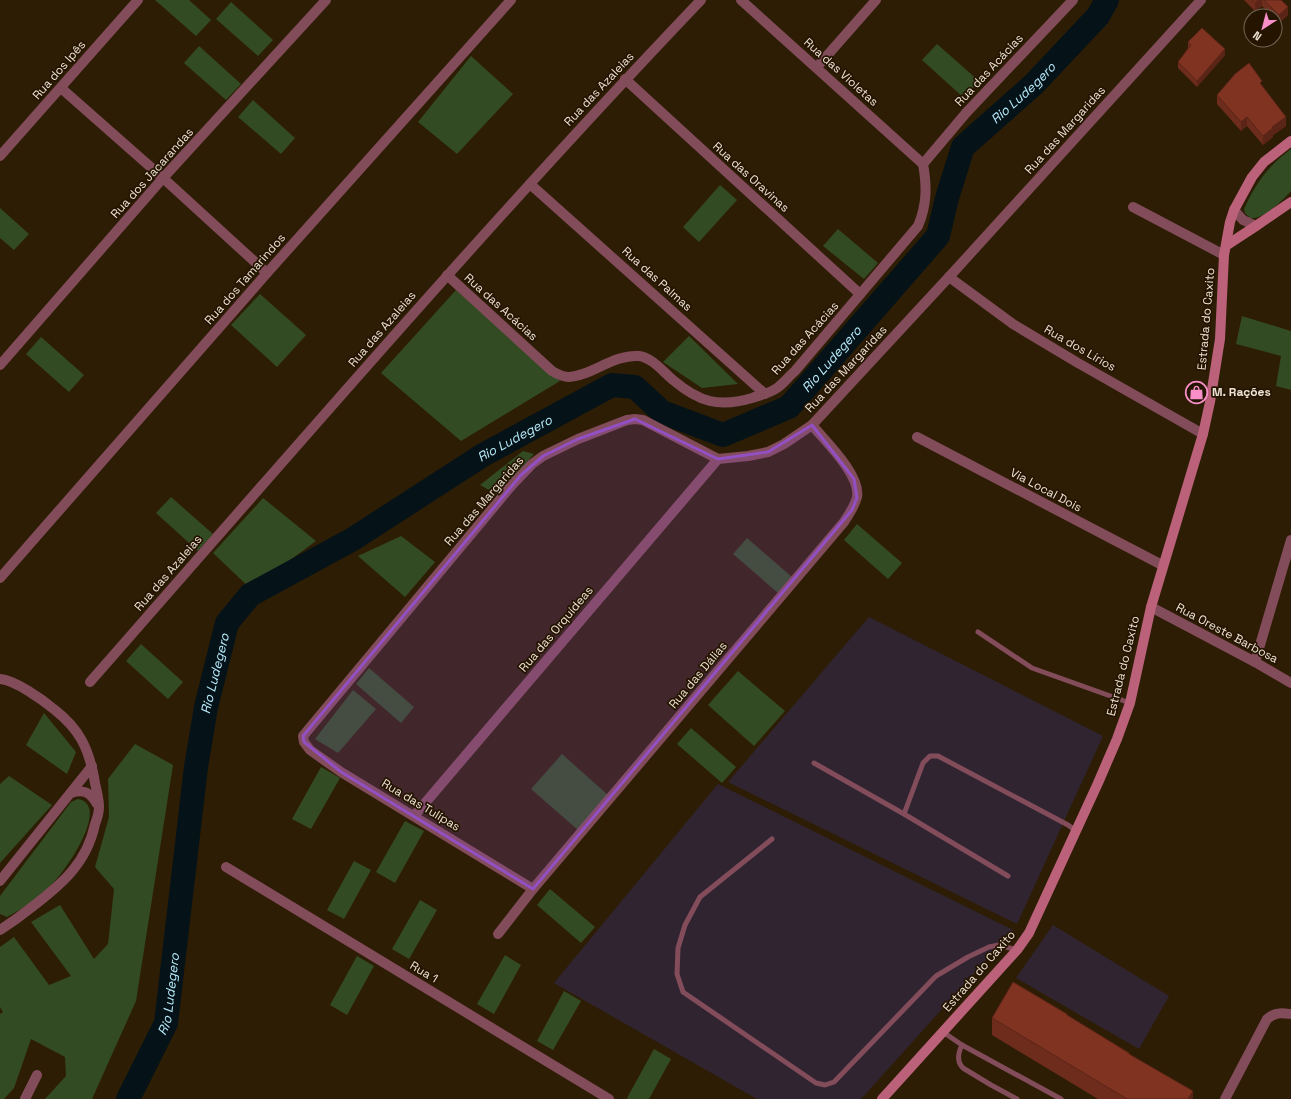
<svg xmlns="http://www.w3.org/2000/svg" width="1291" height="1099" font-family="'Space Grotesk',sans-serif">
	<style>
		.industrial { fill: #302431 }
		.green { fill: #324b22 }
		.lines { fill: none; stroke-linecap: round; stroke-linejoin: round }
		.river { stroke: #051318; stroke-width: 24 }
		.service { stroke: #834c5a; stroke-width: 5 }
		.minor { stroke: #834c5a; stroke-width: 10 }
		.tertiary { stroke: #834c5a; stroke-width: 10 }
		.secondary { stroke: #bb627a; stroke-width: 10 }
		.wall { fill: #6e2c1c }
		.shaded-wall { fill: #5a2417 }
		.building { fill: #803321; stroke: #5a2417 }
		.marked { fill: #9250c3; fill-opacity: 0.2; stroke: #9250c3; stroke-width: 3; stroke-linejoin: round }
		.labels { text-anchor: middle; stroke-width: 3.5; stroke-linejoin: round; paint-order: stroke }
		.street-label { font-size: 12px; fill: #ede2d3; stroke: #241400 }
		.poi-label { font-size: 12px; font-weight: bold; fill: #ede2d3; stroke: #241400; text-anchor: start }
		.water-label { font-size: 13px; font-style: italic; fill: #b9ecfd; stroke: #241400 }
	</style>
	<rect width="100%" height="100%" fill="#2e1d05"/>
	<g class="industrial">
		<polygon points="869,617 1103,736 1017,924 728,782"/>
		<polygon points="718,784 1013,930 861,1099 757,1099 554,983"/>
		<polygon points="1053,925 1169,996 1139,1049 1016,978"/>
	</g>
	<g class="green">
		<polygon points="155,0 189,0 211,20 196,36"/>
		<polygon points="231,2 273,40 258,56 216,19"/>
		<polygon points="937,44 979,81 964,98 922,60"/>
		<polygon points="199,46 241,84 226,100 184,63"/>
		<polygon points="471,56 513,94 457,154 418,122"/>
		<polygon points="253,100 295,138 281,154 238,117"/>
		<path d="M 1291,149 L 1291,191 C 1283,200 1263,220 1250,218 L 1245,213 L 1244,209 C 1255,184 1269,165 1291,149 Z"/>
		<polygon points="720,185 737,200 699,242 683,227"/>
		<polygon points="0,208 29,234 14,250 0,238"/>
		<polygon points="838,229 878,263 864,279 823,246"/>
		<polygon points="456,290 560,381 461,441 381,373"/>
		<polygon points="260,294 306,335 277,367 231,325"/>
		<polygon points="1242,316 1291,331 1291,390 1276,386 1281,356 1236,344"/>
		<polygon points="689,336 738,384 702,388 663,362"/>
		<polygon points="41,337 84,375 69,392 26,354"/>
		<polygon points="523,451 534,454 498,495 480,485"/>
		<polygon points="171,497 213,534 198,551 156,513"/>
		<polygon points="263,498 316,541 251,589 213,553"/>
		<polygon points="857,524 902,563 888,579 844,540"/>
		<polygon points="401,536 435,562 405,597 358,556"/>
		<polygon points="747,538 792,577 778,593 733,554"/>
		<polygon points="141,644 183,682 168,699 126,661"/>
		<polygon points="369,668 414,707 401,723 356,684"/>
		<polygon points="738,671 785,711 754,746 708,705"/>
		<polygon points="353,690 376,709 338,753 315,739"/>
		<polygon points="44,713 76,752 67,774 26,745"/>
		<polygon points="691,728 736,767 722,783 677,744"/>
		<polygon points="135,744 173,765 136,1001 92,1099 45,1099 66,1076 65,1057 31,1039 14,1088 4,1099 0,1099 0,1014 3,1012 0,1007 0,947 14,937 49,985 71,976 31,922 60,905 94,959 108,944 114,889 95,867 109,817 108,779"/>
		<polygon points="562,754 608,795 578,830 531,789"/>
		<polygon points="321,767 340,778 311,829 292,819"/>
		<polygon points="9,776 52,805 0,863 0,784"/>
		<path d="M 78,799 C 111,805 66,870 54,882 C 41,896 24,908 7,917 L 0,914 L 0,896 L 71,802 Z"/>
		<polygon points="405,821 424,831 395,883 376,872"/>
		<polygon points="354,861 371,870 344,919 327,910"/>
		<polygon points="550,889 595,927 581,943 537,905"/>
		<polygon points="420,900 437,910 409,959 392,949"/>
		<polygon points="505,955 521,965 494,1014 477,1004"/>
		<polygon points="357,956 374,966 347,1015 330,1005"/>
		<polygon points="564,991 581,1001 553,1050 537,1041"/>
		<polygon points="654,1049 671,1059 649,1099 628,1099 627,1098"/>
	</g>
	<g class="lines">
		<path class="river" id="s1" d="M 128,1099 L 166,1023 L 196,767 L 206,707 L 227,623 L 250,595 L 353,539 L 483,455 L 612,385 L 635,387 L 662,412 L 723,435 L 789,407 L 938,236 L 947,198 L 963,147 L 1034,84 L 1098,16 L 1107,0"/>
		<g class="service">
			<polyline points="978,632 1032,668 1130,703"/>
			<polyline points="814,763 904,814 1008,876"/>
			<polyline points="904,814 923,763 930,756 938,756 1068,825 1076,831"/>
			<polyline points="772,839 700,897 685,925 678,948 677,974 683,992 816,1083 825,1085 834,1082 936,976 968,957 989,947 999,945 1017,950"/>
			<polyline points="943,1032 962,1045 1061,1099"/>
			<path d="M 962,1045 C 958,1053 956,1061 963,1068 L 991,1085 L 1017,1099"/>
		</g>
		<g class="minor">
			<polyline points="741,0 923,164"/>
			<polyline points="817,67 876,0"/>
			<polyline points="625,79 860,294"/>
			<polyline points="61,88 163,178 267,273"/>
			<polyline points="0,156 138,0"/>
			<polyline points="530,184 765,394"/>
			<polyline points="1133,207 1224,255"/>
			<path d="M 447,275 L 552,371 C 557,374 562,377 569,377 C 591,376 614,354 639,356 C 653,358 663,372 673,380 C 699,402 719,408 752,398 C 761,395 770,393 777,388 C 784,383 789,376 795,371 L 918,226 C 927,205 927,186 923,164 L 966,113 L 1073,0"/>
			<polyline points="949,277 1013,324 1078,363 1203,434"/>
			<polyline points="0,365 163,178 326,0"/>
			<polyline points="917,437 1162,565"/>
			<polyline points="0,578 267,273 511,0"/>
			<polyline points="1151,607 1255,662 1291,683"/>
			<polyline points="1255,662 1291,540"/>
			<path d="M 0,679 C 15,680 43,700 55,710 C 79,729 88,747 94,777 C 95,786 99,797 99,807 C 99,812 97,819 95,824 C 87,863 62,884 32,907 C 22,915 11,923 0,930"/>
			<path d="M 90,682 C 291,453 490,221 701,0"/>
			<path d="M 71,793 C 84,789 90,792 97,804"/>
			<polyline points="414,816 718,459"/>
			<polyline points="226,867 609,1099"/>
			<polyline points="0,881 92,766"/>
			<polyline points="533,889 341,772 310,750 304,742 303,736 512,485 532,464 543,456 578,439 627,420 635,419 643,420 718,459 748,456 768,452 784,444 812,425 949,277 1201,0"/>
			<path d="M 498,934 L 533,889 L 844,522 C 849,514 855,506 857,497 C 861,475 825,441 812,425"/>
			<polyline points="25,1099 37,1075"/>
			<path d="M 1225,1099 L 1267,1019 C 1275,1012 1281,1013 1291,1014"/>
		</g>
		<polyline class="tertiary" points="1234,210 1243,220 1256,226"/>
		<g class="secondary">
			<polyline points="1227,245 1256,226 1291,202"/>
			<polyline points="882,1099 1017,950 1029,933 1098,783 1117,739 1130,703 1151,607 1203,434 1210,402 1220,339 1224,255 1230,222 1234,210 1252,177 1264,162 1291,141"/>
		</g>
	</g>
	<g class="wall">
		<polygon points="1244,0 1281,0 1288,15 1279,23 1275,19 1275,16 1272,16 1262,6 1255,11"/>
		<polygon points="1188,42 1225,55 1197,87 1178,68 1178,62 1188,48"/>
		<polygon points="1262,85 1286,126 1273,135 1273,137 1263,145 1247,126 1241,131 1217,104 1217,95"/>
		<polygon points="1067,1016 1129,1054 1193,1099 1098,1099 992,1035 992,1018"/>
	</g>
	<g class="shaded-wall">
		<polygon points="1259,0 1262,0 1262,6 1255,11 1255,3"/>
		<polygon points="1288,7 1288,15 1279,23 1279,15"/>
		<polygon points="1225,49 1225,55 1197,87 1197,81"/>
		<polygon points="1247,117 1247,126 1241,131 1241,122"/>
		<polygon points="1286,117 1286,126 1273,135 1273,137 1263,145 1263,136 1272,127"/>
		<polygon points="1193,1091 1193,1099 1188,1099"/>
	</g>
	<g class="building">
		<polygon points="1252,0 1259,0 1255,3"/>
		<polygon points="1264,0 1281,0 1288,7 1279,15"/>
		<polygon points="1202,28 1225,49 1197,81 1178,62 1191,45 1188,42"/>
		<polygon points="1249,63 1262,81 1260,83 1286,117 1272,127 1273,128 1263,136 1247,117 1241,122 1217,95 1235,74"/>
		<polygon points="1013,982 1067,1014 1067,1015 1129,1053 1129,1054 1193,1091 1188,1099 1127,1099 992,1018"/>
	</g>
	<path class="marked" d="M 635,419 L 718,459 L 768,452 L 812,425 L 854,479 L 857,498 L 852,510 L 533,889 L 341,772 L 304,742 L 303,736 L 521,475 L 543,456 L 578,439 Z"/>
	<defs>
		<symbol id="shop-ring" viewBox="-11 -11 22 22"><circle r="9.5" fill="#241400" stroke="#f98fc9" stroke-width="1.5"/><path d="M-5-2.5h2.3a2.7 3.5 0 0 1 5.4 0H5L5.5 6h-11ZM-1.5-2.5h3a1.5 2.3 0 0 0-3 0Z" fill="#f98fc9"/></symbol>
	</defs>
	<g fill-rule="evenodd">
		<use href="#shop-ring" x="1184" y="380" width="25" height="25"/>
	</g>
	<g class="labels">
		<g class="street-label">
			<text transform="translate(59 70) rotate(-49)" y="4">Rua dos Ipês</text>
			<text transform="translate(989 70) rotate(-47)" y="4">Rua das Acácias</text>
			<text transform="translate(841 72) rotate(42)" y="4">Rua das Violetas</text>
			<text transform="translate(599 89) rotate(-47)" y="4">Rua das Azaleias</text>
			<text transform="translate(1065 130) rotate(-48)" y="4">Rua das Margaridas</text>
			<text transform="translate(152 173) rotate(-48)" y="4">Rua dos Jacarandas</text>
			<text transform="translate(751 177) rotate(42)" y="4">Rua das Oravinas</text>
			<text transform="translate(245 279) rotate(-49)" y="4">Rua dos Tamarindos</text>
			<text transform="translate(657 279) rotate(42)" y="4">Rua das Palmas</text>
			<text transform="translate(501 307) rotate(42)" y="4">Rua das Acácias</text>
			<text transform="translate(1206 319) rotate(-85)" y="4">Estrada do Caxito</text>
			<text transform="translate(382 329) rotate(-49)" y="4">Rua das Azaleias</text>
			<text transform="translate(805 338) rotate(-48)" y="4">Rua das Acácias</text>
			<text transform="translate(1080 348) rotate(30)" y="4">Rua dos Lírios</text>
			<text transform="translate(846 369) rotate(-47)" y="4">Rua das Margaridas</text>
			<text transform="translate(1046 490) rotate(28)" y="4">Via Local Dois</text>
			<text transform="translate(484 501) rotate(-49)" y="4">Rua das Margaridas</text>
			<text transform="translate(168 573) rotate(-49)" y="4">Rua das Azaleias</text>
			<text transform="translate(556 629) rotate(-50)" y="4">Rua das Orquídeas</text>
			<text transform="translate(1227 633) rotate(28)" y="4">Rua Oreste Barbosa</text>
			<text transform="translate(1123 666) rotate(-76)" y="4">Estrada do Caxito</text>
			<text transform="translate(698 675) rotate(-50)" y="4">Rua das Dálias</text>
			<text transform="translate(421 805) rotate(31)" y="4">Rua das Tulípas</text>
			<text transform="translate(979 971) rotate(-49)" y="4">Estrada do Caxito</text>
			<text transform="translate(424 972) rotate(31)" y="4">Rua 1</text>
		</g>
		<g class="poi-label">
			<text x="1212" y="396">M. Rações</text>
		</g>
		<g class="water-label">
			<text dy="5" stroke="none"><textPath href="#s1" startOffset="1542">Rio Ludegero</textPath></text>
			<text dy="5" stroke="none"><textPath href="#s1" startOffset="1206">Rio Ludegero</textPath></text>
			<text dy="5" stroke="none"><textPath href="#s1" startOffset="834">Rio Ludegero</textPath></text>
			<text dy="5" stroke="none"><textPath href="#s1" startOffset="438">Rio Ludegero</textPath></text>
			<text dy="5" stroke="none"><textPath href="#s1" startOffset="114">Rio Ludegero</textPath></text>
		</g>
	</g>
	<g transform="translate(1263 28) rotate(216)"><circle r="19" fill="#241400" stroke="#746654"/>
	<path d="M0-3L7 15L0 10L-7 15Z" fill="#f98fc9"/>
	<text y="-6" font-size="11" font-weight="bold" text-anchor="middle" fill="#ede2d3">N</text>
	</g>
</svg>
